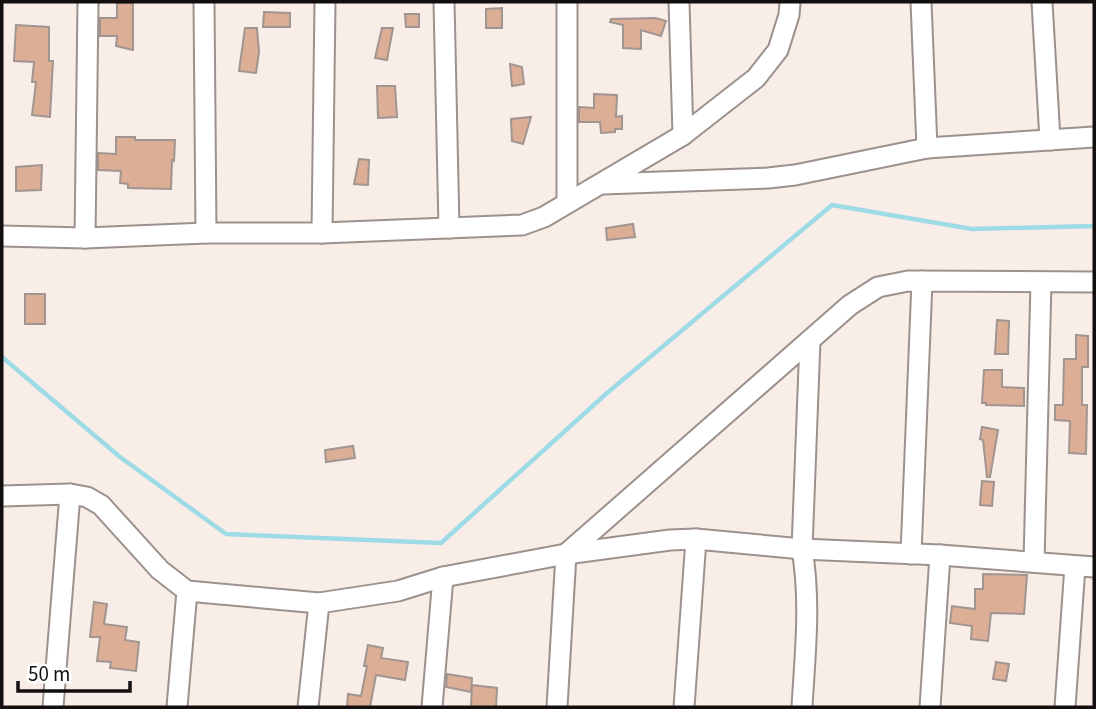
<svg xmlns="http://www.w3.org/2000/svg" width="1096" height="709" font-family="'Source Sans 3',sans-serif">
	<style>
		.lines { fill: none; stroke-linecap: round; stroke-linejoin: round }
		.stream { stroke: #9ddbe7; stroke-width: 4.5 }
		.building { fill: #ddae96; stroke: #a09590; stroke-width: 2 }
		.minor-casing { stroke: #9c918c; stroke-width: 23 }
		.minor { stroke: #fff; stroke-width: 19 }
	</style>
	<rect width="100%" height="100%" fill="#f9ede8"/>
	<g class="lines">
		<polyline class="stream" points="2,357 120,457 226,534 441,543 607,393 832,205 972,229 1094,226"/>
	</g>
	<g class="building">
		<polygon points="117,3 133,3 133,50 116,46 117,36 100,36 100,18 117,18"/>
		<polygon points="502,8 502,28 486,28 486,9"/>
		<polygon points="264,12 290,13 290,27 263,27"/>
		<polygon points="405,14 419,14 419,27 406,27"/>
		<polygon points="655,18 666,21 661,36 641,30 641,49 623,48 623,25 610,22 611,19"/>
		<polygon points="16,25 49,27 49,61 53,61 50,117 32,115 36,82 32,82 34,62 14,61"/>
		<polygon points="245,28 257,28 259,52 256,73 239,71"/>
		<polygon points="382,28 393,28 387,60 375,58"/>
		<polygon points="510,64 522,67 524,84 512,86"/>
		<polygon points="377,86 395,86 397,117 378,118"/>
		<polygon points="594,94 617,95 616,117 622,116 622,129 615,129 615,132 601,133 600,122 579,122 579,107 594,108"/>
		<polygon points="531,117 523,144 512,141 511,119"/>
		<polygon points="116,137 135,137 135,140 175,140 174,161 172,160 171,189 128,188 128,184 120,183 121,171 98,170 98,153 116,154"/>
		<polygon points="359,159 369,160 368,185 354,184"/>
		<polygon points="42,165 41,190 16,191 16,167"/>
		<polygon points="633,224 635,237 607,240 606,228"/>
		<rect x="25" y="294" width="20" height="30"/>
		<polygon points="997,320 1009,321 1008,354 995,354"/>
		<polygon points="1076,335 1088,336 1088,367 1082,367 1082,405 1087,405 1086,454 1069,453 1070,421 1055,420 1055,405 1063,405 1064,359 1076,359"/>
		<polygon points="984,370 1002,370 1002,387 1024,388 1024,406 986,405 986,403 982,403"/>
		<polygon points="982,427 998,430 990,477 987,477 983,440 980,439"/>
		<polygon points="353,446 355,458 326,462 325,450"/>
		<polygon points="982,481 994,482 992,506 980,505"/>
		<polygon points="983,574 1027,575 1024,614 991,613 988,641 971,639 972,626 950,623 952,606 975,609 975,589 983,589"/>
		<polygon points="94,602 107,604 104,624 127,627 125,640 139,642 136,671 110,668 111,662 97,661 100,637 90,637"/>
		<polygon points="368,645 383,648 381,658 408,662 405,680 376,675 370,707 347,707 348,694 361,696 367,666 364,666"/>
		<polygon points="996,662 1009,664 1006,681 993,679"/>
		<polygon points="447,674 472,678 471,692 446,687"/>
		<polygon points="472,685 497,688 496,707 471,707"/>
	</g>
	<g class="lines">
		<defs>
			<g id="minor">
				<polyline points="204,2 206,233"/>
				<polyline points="444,2 449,228"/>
				<polyline points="679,2 683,135"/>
				<polyline points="921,2 927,148"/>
				<polyline points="1042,2 1050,140"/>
				<polyline points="603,184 768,178 795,175 927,148 1094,137"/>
				<polyline points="567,203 567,2"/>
				<polyline points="322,233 325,2"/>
				<polyline points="2,236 85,238 206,233 322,233 522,225 544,217 683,135 756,78 778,50 789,15 790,2"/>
				<polyline points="85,238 88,2"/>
				<polyline points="2,496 70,494 87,497 101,505 160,570 187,591 319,603 398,591 443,577 566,554 670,540 696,539 802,549 940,555 1094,567"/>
				<polyline points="911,554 922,281"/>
				<polyline points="1034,562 1041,282"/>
				<polyline points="53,707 70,494"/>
				<polyline points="177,707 187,591"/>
				<polyline points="308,707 319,603"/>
				<polyline points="432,707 443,577"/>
				<polyline points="557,707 566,554 850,305 878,287 908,281 1094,282"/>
				<polyline points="684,707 696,539"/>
				<path d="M 802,707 C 805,654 811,602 802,549 L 810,340"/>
				<polyline points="930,707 940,555"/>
				<polyline points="1065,707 1075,566"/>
			</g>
		</defs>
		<use href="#minor" class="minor-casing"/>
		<use href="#minor" class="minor"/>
	</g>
	<rect width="1096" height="709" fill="none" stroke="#130f0e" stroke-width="7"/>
	<path d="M18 681v10h112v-10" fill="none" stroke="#130f0e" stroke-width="3.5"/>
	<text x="28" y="681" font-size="21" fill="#130f0e" stroke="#ffffff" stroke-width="5" paint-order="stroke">50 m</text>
</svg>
